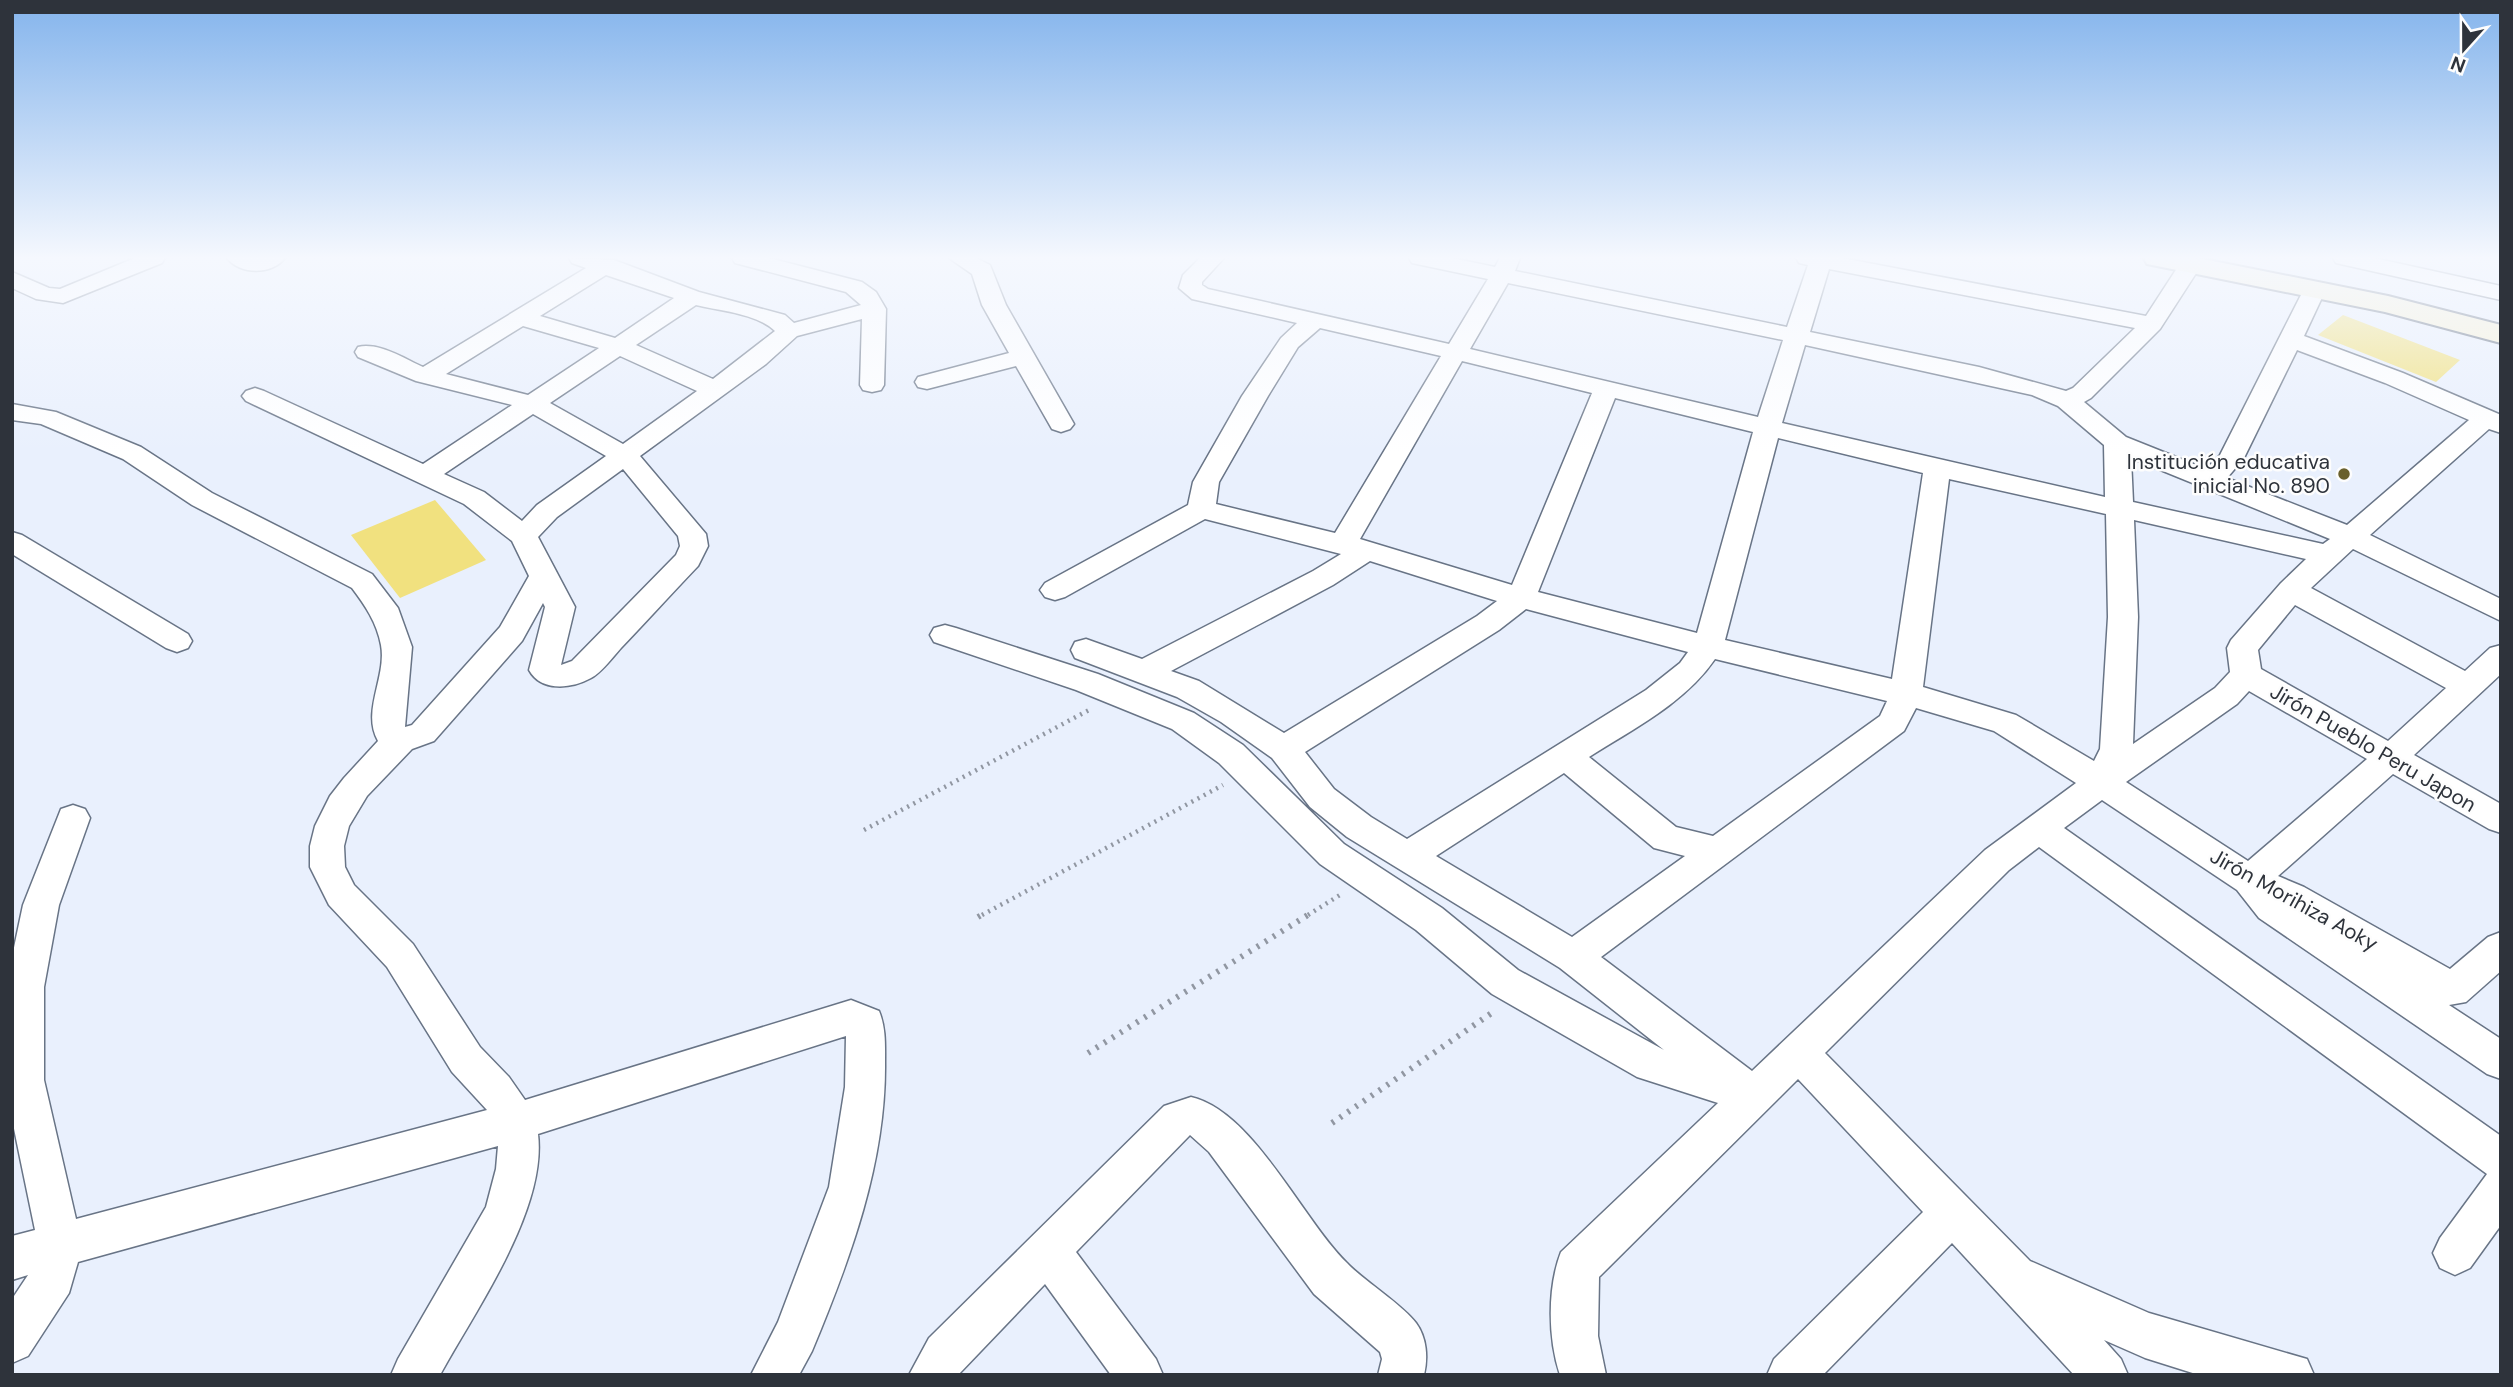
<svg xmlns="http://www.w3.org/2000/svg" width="2513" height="1387" font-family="'DM Sans',sans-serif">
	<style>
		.green { fill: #f1e17f }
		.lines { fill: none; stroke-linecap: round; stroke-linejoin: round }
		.street-casing { stroke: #687486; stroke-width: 3 }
		.secondary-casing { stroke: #687486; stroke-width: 4 }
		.path-far1 { stroke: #9197a2; stroke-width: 4.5; stroke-dasharray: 2 5; stroke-linecap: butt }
		.path { stroke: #9197a2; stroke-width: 6; stroke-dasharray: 2.5 7; stroke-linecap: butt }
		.street { fill: #fff; fill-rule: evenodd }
		.secondary { fill: #f7f2d8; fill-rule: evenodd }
		.poi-dot { fill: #69602d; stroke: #fdfdfd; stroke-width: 2.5 }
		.labels { text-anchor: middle; stroke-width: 5; stroke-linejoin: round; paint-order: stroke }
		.poi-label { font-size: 21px; fill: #2e333b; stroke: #fdfdfd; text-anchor: end }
		.street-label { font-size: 21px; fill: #2e333b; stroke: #fdfdfd }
	</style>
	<rect width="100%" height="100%" fill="#e9f0fd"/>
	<g class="green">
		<polygon points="2343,315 2460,360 2436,382 2318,335"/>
		<polygon points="435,500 486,560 400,598 351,535"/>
	</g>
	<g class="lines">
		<defs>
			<g id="street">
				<polygon points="135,258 165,258 162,263 63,303 36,299 12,288 12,272 49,288 60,289"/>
				<path d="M 227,258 L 285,258 C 272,275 240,275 227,258 Z"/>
				<path d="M 569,258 L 614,260 L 699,292 L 785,315 L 794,323 L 861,305 L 846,292 L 735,263 L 732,258 L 769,258 L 862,282 L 876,292 L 886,309 L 884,385 L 881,390 L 872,392 L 863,390 L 860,385 L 862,319 L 797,336 L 766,364 L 640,456 L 706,534 L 708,546 L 698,566 C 672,593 647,621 621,648 C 612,658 602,672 591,678 C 571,689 541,692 529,670 L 545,607 L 543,603 L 522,641 L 434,741 L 412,749 L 367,796 L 349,826 L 344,846 L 345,867 L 354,885 L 413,944 L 480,1047 L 509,1077 L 525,1100 L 851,1000 L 879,1011 C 886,1028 885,1045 885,1063 C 886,1163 850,1260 812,1351 L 799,1375 L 751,1375 L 778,1322 L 829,1187 L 845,1087 L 846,1036 L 538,1134 C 547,1210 476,1309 440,1375 L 391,1375 L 398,1359 L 486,1207 L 496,1169 L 498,1146 L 78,1262 L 69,1293 L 28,1356 L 12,1363 L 12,1299 L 28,1275 L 12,1280 L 12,1236 L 35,1230 L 12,1119 L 12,957 L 23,905 L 61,809 L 73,805 L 85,809 L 90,818 L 59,905 L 44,987 L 44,1080 L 76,1219 L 487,1110 L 452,1072 L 387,967 L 329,905 L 310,867 L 310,846 L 315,826 L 330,796 L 344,778 L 378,741 C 361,711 387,677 381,645 C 377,623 365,605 352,588 L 192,505 L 123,459 L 41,424 L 12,420 L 12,404 L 56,412 L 141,447 L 212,493 L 372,574 L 398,608 L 412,647 L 405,727 L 412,725 L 500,627 L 529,576 L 512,541 L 464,504 L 246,401 L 242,396 L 246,391 L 255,388 L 264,391 L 423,464 L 512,405 L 416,381 L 358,357 L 355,352 L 358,347 C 379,342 405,359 423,367 L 586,268 L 572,263 ZM 606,275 L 674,298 L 615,338 L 540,316 ZM 696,305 C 720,311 756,313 775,331 L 713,379 L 636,345 ZM 523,326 L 599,348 L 528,395 L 446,374 ZM 620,356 L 697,391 L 623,444 L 550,403 ZM 533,414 L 606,456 L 537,505 L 522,521 L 484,492 L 444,474 ZM 623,469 L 678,536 L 680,546 L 676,555 L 572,661 L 561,665 L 575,607 L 538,537 L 557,517 Z"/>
				<polygon points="949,258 976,258 990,265 1006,305 1074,424 1070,429 1061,432 1052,429 1016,366 927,389 918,387 915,382 918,377 1009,353 982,305 972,274"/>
				<path d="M 1200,258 L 1224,258 L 1202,282 L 1202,285 L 1208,289 L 1449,344 L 1488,279 L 1412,263 L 1409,258 L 1452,258 L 1495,267 L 1500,258 L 1520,258 L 1515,271 L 1787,327 L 1808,265 L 1799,263 L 1796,258 L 1842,258 L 2146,316 L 2183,259 L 2194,258 L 2202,264 L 2160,329 L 2091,398 L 2084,402 L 2126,437 L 2206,469 L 2220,455 L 2304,289 L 2307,284 L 2323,284 L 2326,289 L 2304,336 L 2403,373 L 2501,415 L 2501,433 L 2489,429 L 2370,535 L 2501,599 L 2501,621 L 2353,549 L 2311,588 L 2465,671 L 2490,648 L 2501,645 L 2501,674 L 2414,755 L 2501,804 L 2501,833 L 2489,829 L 2393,774 L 2278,876 L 2304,887 L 2450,969 L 2488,937 L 2501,932 L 2501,971 L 2466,1002 L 2449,1005 L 2501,1039 L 2501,1079 L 2487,1074 L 2259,918 L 2237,890 L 2102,800 L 2064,828 L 2501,1136 L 2501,1225 L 2470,1268 L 2455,1275 L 2440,1268 L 2433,1253 L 2440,1238 L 2487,1174 L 2039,847 L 2009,870 L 1825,1053 L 2030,1261 L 2149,1313 L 2307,1359 L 2314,1375 L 2199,1375 L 2145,1358 L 2104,1340 L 2121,1359 L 2128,1375 L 2074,1375 L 1952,1243 L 1823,1375 L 1767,1375 L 1774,1359 L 1923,1212 L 1798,1079 L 1599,1277 L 1598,1336 L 1606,1375 L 1560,1375 C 1548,1339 1547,1288 1561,1252 L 1718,1103 L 1637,1077 L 1492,994 L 1416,930 L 1320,864 L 1219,763 L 1172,729 L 1076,690 L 934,642 L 930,635 L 934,628 L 945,625 L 956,628 L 1098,674 L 1194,713 L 1243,745 L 1344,844 L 1442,908 L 1518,970 L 1664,1050 L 1560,968 L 1347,837 L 1310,807 L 1272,758 L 1221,722 L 1177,697 L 1075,658 L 1071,650 L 1075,642 L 1086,639 L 1142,659 L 1313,571 L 1341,554 L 1205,519 L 1065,597 L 1055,600 L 1045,597 L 1040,590 L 1045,583 L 1188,505 L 1193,482 L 1242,396 L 1281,338 L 1297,323 L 1192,299 L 1179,288 L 1183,275 ZM 1829,269 L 2135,328 L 2073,388 L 2066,391 L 1979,367 L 1810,332 ZM 1508,283 L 1783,340 L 1758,417 L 1470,349 ZM 1320,328 L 1441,356 L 1335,533 L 1216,504 L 1219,482 L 1268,396 L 1298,347 ZM 1805,345 L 2032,395 L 2058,406 L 2104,445 L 2105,497 L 1782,423 ZM 2297,350 L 2385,383 L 2469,420 L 2347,525 L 2227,478 L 2244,458 ZM 1462,361 L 1592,393 L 1512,585 L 1360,539 ZM 1615,398 L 1753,432 L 1697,633 L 1538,592 ZM 1778,438 L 1923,473 L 1892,679 L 1725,640 ZM 2131,458 L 2330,539 L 2323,544 L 2133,502 ZM 1949,479 L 2106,514 L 2108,617 L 2100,749 L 2094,761 L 2016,715 L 1923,687 ZM 2134,520 L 2306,559 L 2281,583 L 2231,640 L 2227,648 L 2230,672 L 2215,688 L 2133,744 L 2138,617 ZM 1370,561 L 1497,601 L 1477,616 L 1284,733 L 1199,681 L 1171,671 L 1333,585 ZM 2295,605 L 2446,688 L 2388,741 L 2261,669 L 2258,650 ZM 1526,609 L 1688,652 L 1680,663 L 1646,690 L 1407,839 L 1371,817 L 1334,789 L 1305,752 L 1499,630 ZM 1715,659 L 1887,701 L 1880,716 L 1713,836 L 1676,827 L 1589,757 C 1633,729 1685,703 1715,659 ZM 2249,691 L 2367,759 L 2248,861 L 2126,782 L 2237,704 ZM 1916,708 L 1994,731 L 2076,783 L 1985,850 L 1752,1071 L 1601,957 L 1904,731 ZM 1564,773 L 1654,848 L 1685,856 L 1572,937 L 1436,856 Z"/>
				<polygon points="2333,258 2374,258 2501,286 2501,300 2336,263"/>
				<polygon points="12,532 22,535 188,634 192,641 188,648 177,652 166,648 12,554"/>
				<path d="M 1191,1097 C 1253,1111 1302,1219 1347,1263 C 1364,1281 1403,1305 1416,1323 C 1427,1338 1428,1358 1424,1375 L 1378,1375 L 1382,1359 L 1380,1352 L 1314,1294 L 1209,1152 L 1190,1135 L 1076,1252 L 1156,1359 L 1163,1375 L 1111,1375 L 1045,1284 L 958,1375 L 909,1375 L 929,1338 L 1164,1106 Z"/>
			</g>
			<polygon id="secondary" points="2144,258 2198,258 2388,296 2501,325 2501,343 2385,312 2157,266 2147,264"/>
		</defs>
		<use href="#street" class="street-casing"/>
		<use href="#secondary" class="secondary-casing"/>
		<g class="path-far1">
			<polyline points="864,830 1089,710"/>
			<polyline points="982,915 1223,785"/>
			<polyline points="1308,915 1343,893"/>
		</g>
		<g class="path">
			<polyline points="978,917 985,913"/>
			<polyline points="1088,1053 1311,913"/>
			<polyline points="1332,1123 1496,1010"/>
		</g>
		<use href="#street" class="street"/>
		<use href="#secondary" class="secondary"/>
	</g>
	<linearGradient id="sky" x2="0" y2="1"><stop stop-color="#84b4ec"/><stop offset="0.57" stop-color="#f5f8fe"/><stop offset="1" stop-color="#f5f8fe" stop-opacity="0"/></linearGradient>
	<rect width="2513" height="452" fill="url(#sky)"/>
	<circle class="poi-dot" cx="2344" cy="474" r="7"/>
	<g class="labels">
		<g class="poi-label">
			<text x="2330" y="469">Institución educativa<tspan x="2330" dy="24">inicial No. 890</tspan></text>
		</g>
		<g class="street-label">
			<text transform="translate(2373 748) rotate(30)" y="7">Jirón Pueblo Peru Japon</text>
			<text transform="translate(2294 900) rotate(29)" y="7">Jirón Morihiza Aoky</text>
		</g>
	</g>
	<rect width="2513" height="1387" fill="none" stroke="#2e333b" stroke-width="28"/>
	<g transform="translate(2464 49) rotate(201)" stroke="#fdfdfd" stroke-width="5" paint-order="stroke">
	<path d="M0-5L12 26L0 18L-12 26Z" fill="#2e333b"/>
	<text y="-10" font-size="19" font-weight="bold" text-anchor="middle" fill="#2e333b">N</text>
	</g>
</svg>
